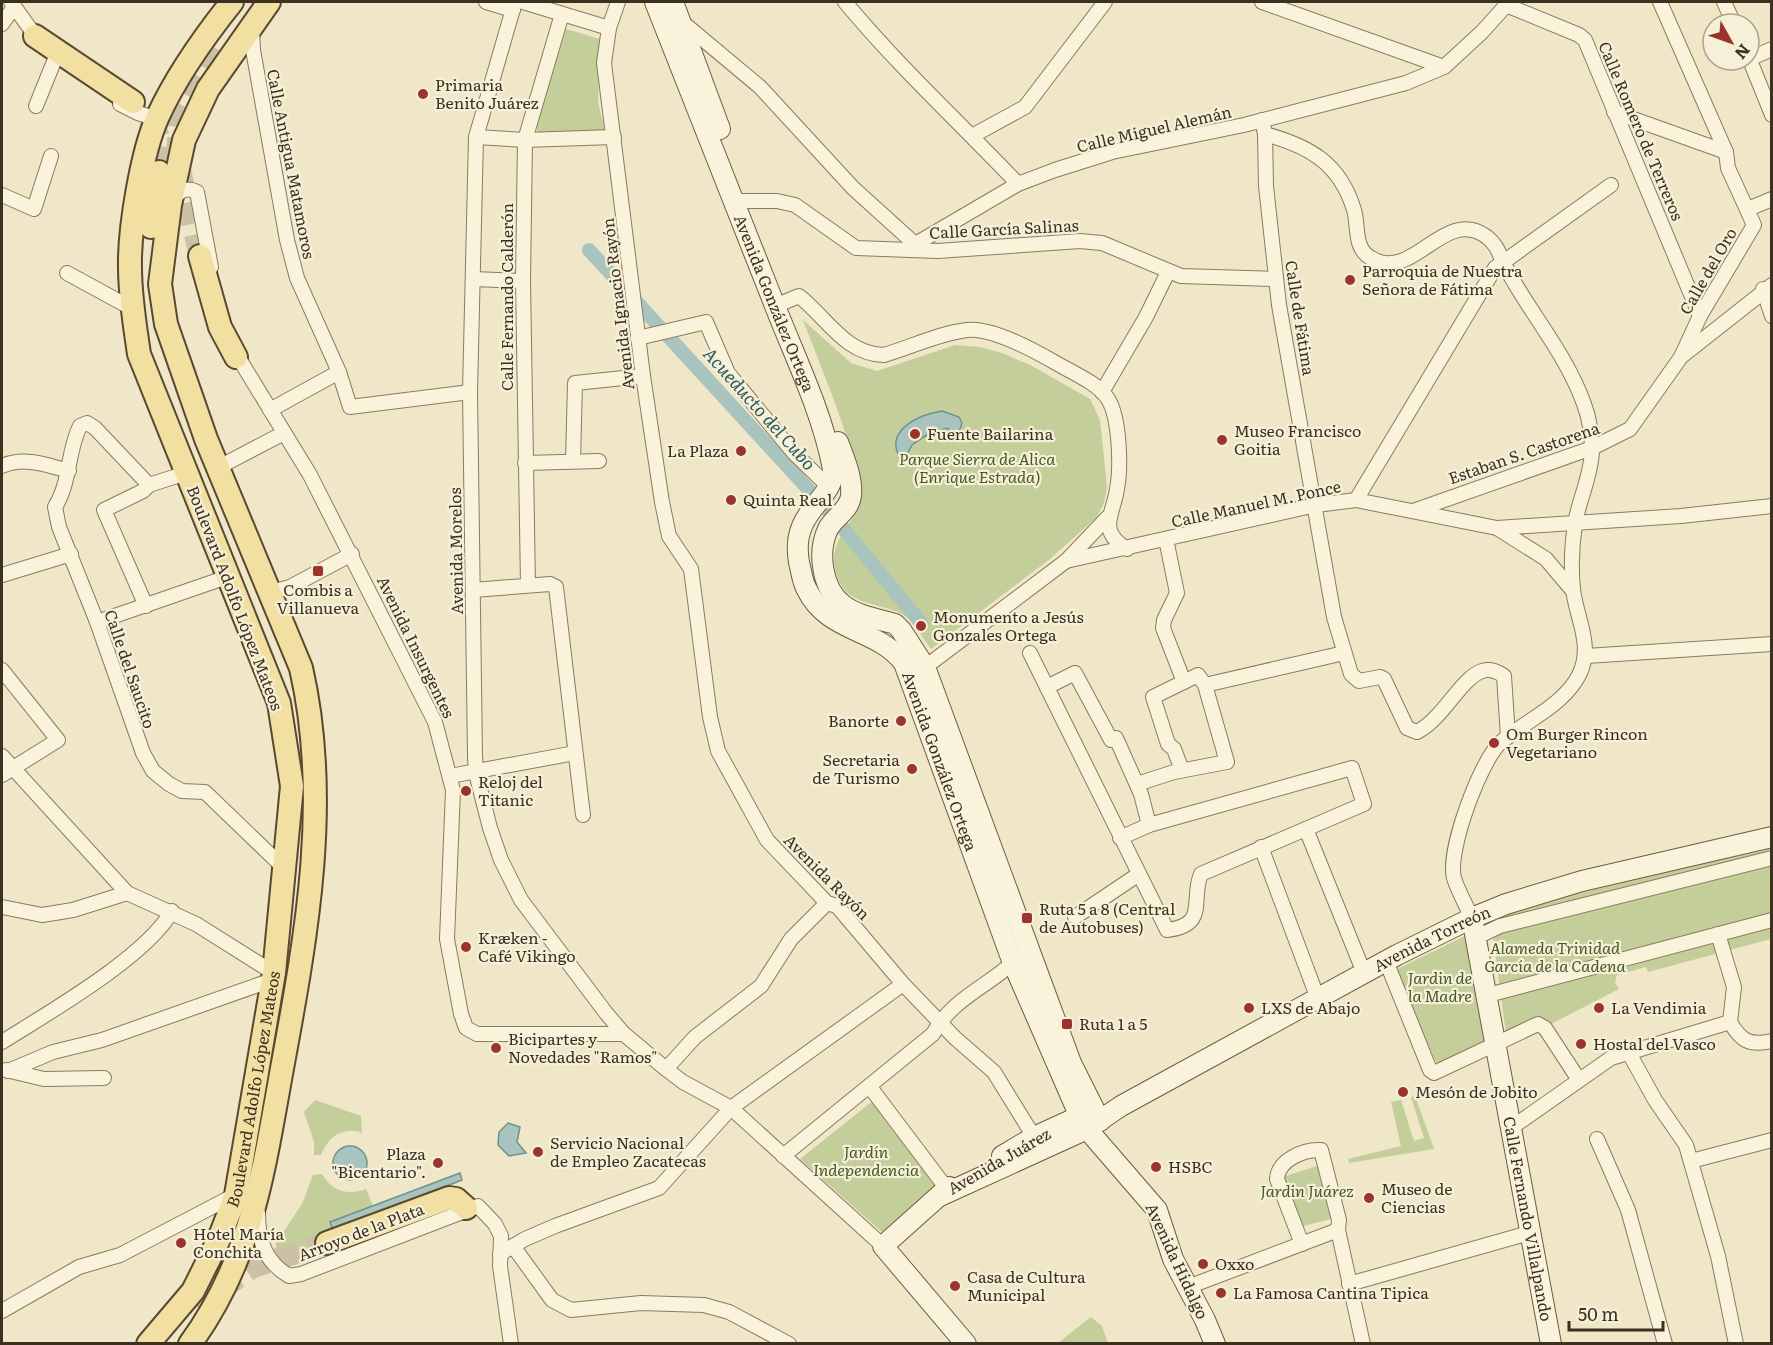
<svg xmlns="http://www.w3.org/2000/svg" width="1773" height="1345" font-family="Literata,serif">
	<style>
		.green { fill: #c3ce9b }
		.water { fill: #a9c3be; stroke: #6f928d; stroke-width: 1.5 }
		.lines { fill: none; stroke-linecap: round; stroke-linejoin: round }
		.canal { stroke: #a9c3be; stroke-width: 14 }
		.primary-tunnel { stroke: #cbc2a6; stroke-width: 22; stroke-dasharray: 22 11; stroke-linecap: butt }
		.street-casing { stroke: #8c7a5d; stroke-width: 16 }
		.secondary-casing { stroke: #6e5b40; stroke-width: 22 }
		.primary-casing { stroke: #5a4831; stroke-width: 26 }
		.street { stroke: #f9f3dc; stroke-width: 14 }
		.secondary { stroke: #f9f3dc; stroke-width: 20 }
		.primary { stroke: #f1e0a1; stroke-width: 22 }
		.poi-dot { fill: #9b352c; stroke: #f6f0d8; stroke-width: 2 }
		.labels { text-anchor: middle; stroke-width: 4.5; stroke-linejoin: round; paint-order: stroke }
		.poi-label { font-size: 16px; fill: #3c3020; stroke: #f6f0d8; text-anchor: start }
		.street-label { font-size: 16px; fill: #3c3020; stroke: #f6f0d8 }
		.park-label { font-size: 16px; font-style: italic; fill: #475927; stroke: #f6f0d8 }
		.water-label { font-size: 18px; font-style: italic; fill: #305a5c; stroke: #f6f0d8 }
	</style>
	<rect width="100%" height="100%" fill="#efe7c8"/>
	<g class="green">
		<polygon points="566,29 600,39 598,102 605,131 537,132 537,124"/>
		<path d="M 803,320 L 851,363 L 877,371 L 955,345 L 980,347 L 1002,353 L 1032,366 L 1090,399 L 1100,420 L 1107,487 L 1104,503 L 1097,517 L 1050,559 L 931,649 C 923,639 913,620 902,614 C 885,605 851,604 841,585 C 817,536 864,528 861,484 C 861,476 855,469 854,462 C 841,414 821,367 803,320 Z"/>
		<polygon points="1771,847 1771,939 1648,972 1646,967 1617,975 1615,982 1619,989 1549,1025 1506,1034 1491,922 1505,911"/>
		<polygon points="1465,936 1486,1044 1440,1065 1436,1062 1395,970"/>
		<polygon points="1415,1096 1434,1149 1349,1163 1348,1159 1401,1146 1391,1102 1401,1100 1414,1141 1424,1138 1411,1097"/>
		<path d="M 315,1100 L 361,1116 L 362,1133 C 343,1126 328,1137 321,1155 L 314,1155 L 314,1142 L 304,1112 Z"/>
		<polygon points="874,1100 937,1185 884,1234 800,1159"/>
		<polygon points="1320,1165 1334,1218 1300,1227 1282,1177"/>
		<path d="M 322,1174 C 332,1191 347,1196 366,1189 L 373,1206 L 330,1223 L 337,1246 C 321,1253 289,1274 276,1256 L 276,1243 L 302,1204 L 313,1175 Z"/>
		<polygon points="1091,1317 1102,1326 1108,1343 1058,1343"/>
	</g>
	<g class="water">
		<path d="M 942,411 L 959,417 L 962,423 L 959,432 L 951,432 L 947,428 L 925,436 L 912,445 L 906,456 L 898,454 C 887,428 922,414 942,411 Z"/>
		<polygon points="508,1123 520,1127 517,1142 526,1153 509,1156 498,1145 499,1132"/>
		<circle cx="350" cy="1163" r="17"/>
		<polygon points="460,1173 462,1180 333,1230 330,1222"/>
	</g>
	<g class="lines">
		<polyline class="canal" points="589,250 832,515 922,624"/>
		<g class="primary-tunnel">
			<path d="M 148,117 C 162,133 162,152 159,172"/>
			<polyline points="200,256 177,157 180,110 214,47"/>
			<polyline points="266,1089 276,1031"/>
			<polyline points="220,1290 253,1267 327,1243"/>
			<polyline points="199,1308 226,1252 238,1218"/>
		</g>
		<defs>
			<g id="street">
				<polyline points="11,2 39,41"/>
				<polyline points="486,2 513,10"/>
				<polyline points="515,2 476,137 470,392 475,756 476,773 490,828 501,860 521,900 606,1013 624,1034 666,1069 683,1082 731,1108 883,1246"/>
				<polyline points="523,2 609,28"/>
				<polyline points="618,2 609,28 604,63 643,376 662,502 669,536 691,569 710,717 718,751 767,840 827,903 837,906 903,984 955,1038 994,1072 1034,1137"/>
				<path d="M 845,2 C 899,67 960,123 1018,184"/>
				<polyline points="1262,2 1444,67"/>
				<polyline points="1724,2 1734,24"/>
				<polyline points="1506,5 1579,35 1585,40 1700,316"/>
				<polyline points="681,21 760,87 853,188 916,245"/>
				<polyline points="2,24 14,7"/>
				<polyline points="252,29 253,50 287,240 297,278 339,372 350,407 470,392"/>
				<polyline points="1749,58 1772,115"/>
				<polyline points="1749,59 1772,49"/>
				<polyline points="120,104 138,113 157,119"/>
				<polyline points="36,106 55,59"/>
				<polyline points="1614,112 1726,152"/>
				<path d="M 1262,120 L 1265,134 C 1309,146 1340,163 1354,210 C 1359,226 1353,248 1371,258 C 1413,284 1444,205 1487,237 C 1497,245 1499,253 1504,264 C 1528,311 1566,353 1584,404 C 1590,420 1592,434 1592,451 C 1591,477 1579,499 1575,524 C 1572,544 1571,569 1573,589 C 1576,617 1593,644 1580,673 C 1565,705 1526,720 1500,743 C 1480,762 1447,851 1454,878 C 1458,891 1466,905 1472,918"/>
				<path d="M 1265,134 L 1266,186 L 1279,305 L 1334,617 L 1351,674 L 1359,681 L 1380,677 L 1384,679 L 1407,728 L 1417,732 C 1443,719 1461,678 1482,671 C 1491,668 1498,672 1504,676 L 1508,737"/>
				<polyline points="972,136 1025,107 1105,2"/>
				<polyline points="476,137 525,140 614,137"/>
				<polyline points="2,195 34,209 51,156"/>
				<path d="M 172,201 C 179,191 186,186 197,192 L 211,267"/>
				<polyline points="734,201 777,201 795,205 856,248 938,251 1080,241 1102,243 1181,276 1276,279"/>
				<polyline points="1748,209 1772,199"/>
				<polyline points="907,249 1018,184 1055,170 1112,152 1244,125 1406,83 1444,67 1482,32 1509,2"/>
				<polyline points="67,273 133,309"/>
				<polyline points="473,279 523,281"/>
				<polyline points="1763,289 1772,316"/>
				<path d="M 775,306 L 799,296 C 827,318 845,354 884,355 C 911,347 940,333 967,330 C 992,327 1035,351 1056,363 C 1073,373 1098,383 1108,399 C 1120,418 1121,468 1117,489 C 1113,516 1097,530 1127,549"/>
				<polyline points="638,338 706,322 728,373 794,453 830,488"/>
				<polyline points="235,352 310,475 435,722 453,790 447,939 461,1014 466,1028 477,1034 624,1034"/>
				<polyline points="1682,356 1772,285"/>
				<polyline points="1102,392 1146,317 1168,272"/>
				<polyline points="270,410 339,372"/>
				<polyline points="573,461 575,383 643,376"/>
				<polyline points="525,463 599,461"/>
				<path d="M 2,466 C 24,456 47,465 69,471"/>
				<polyline points="219,467 284,433"/>
				<path d="M 186,473 L 149,485 L 95,428 L 87,423 L 80,426 C 67,452 71,481 55,507 L 59,527 L 97,622 L 143,753 L 153,771 L 169,784 L 182,791 L 205,792 L 284,868"/>
				<polyline points="1356,500 1495,268 1611,185"/>
				<polyline points="1413,511 1592,448 1630,429 1681,357 1700,316 1754,225 1728,168 1726,152 1660,2"/>
				<polyline points="1497,528 1681,516 1772,506"/>
				<polyline points="1166,539 1177,593 1164,620 1163,628 1184,682"/>
				<polyline points="1066,561 1316,505 1356,500 1497,528 1546,559 1573,591"/>
				<polyline points="2,575 71,554"/>
				<polyline points="528,585 523,281 525,140 562,14"/>
				<polyline points="473,590 550,584 556,587 583,815"/>
				<polyline points="270,592 290,587 352,554"/>
				<polyline points="146,606 104,510 143,491 149,485"/>
				<polyline points="97,622 230,576"/>
				<path d="M 1030,653 L 1167,930 C 1209,925 1190,900 1201,874 L 1364,804 L 1352,768 L 1149,825 L 1120,838"/>
				<polyline points="1586,656 1772,644"/>
				<polyline points="2,670 58,740 2,775"/>
				<polyline points="920,671 1066,561 1108,517"/>
				<polyline points="1205,685 1344,653"/>
				<polyline points="1047,687 1075,673 1111,740 1116,738 1141,794 1149,825"/>
				<polyline points="2,756 127,893 196,924 274,973"/>
				<polyline points="450,776 575,753"/>
				<polyline points="1137,784 1174,772 1227,762 1205,685 1198,675 1153,697 1168,744 1174,749 1182,770"/>
				<polyline points="1306,829 1364,973"/>
				<polyline points="1261,847 1318,999"/>
				<polyline points="2,907 42,915 73,910 127,893"/>
				<polyline points="1075,917 1139,874"/>
				<polyline points="1718,934 1734,987 1730,1022"/>
				<polyline points="1477,937 1500,926 1772,858"/>
				<polyline points="1386,961 1430,1070 1434,1073 1538,1024 1545,1028 1579,1080"/>
				<polyline points="1488,995 1772,920"/>
				<path d="M 1730,1022 C 1741,1041 1749,1046 1772,1041"/>
				<path d="M 2,1042 C 48,1013 146,957 172,911"/>
				<polyline points="1629,1053 1655,1100 1686,1145 1718,1256 1736,1344"/>
				<polyline points="666,1069 695,1037 761,986 791,939 827,903"/>
				<polyline points="6,1070 44,1079 104,1078"/>
				<polyline points="8,1071 53,1052 102,1040 272,980"/>
				<polyline points="870,1087 950,1193"/>
				<polyline points="1511,1128 1611,1058 1730,1022"/>
				<polyline points="1597,1139 1628,1210 1665,1344"/>
				<path d="M 783,1156 L 933,1034 C 952,998 991,985 1018,958"/>
				<polyline points="1691,1161 1772,1140"/>
				<path d="M 258,1213 C 258,1240 265,1262 289,1276 L 301,1274 L 478,1206 L 495,1224 L 501,1236 L 500,1266 L 511,1344"/>
				<path d="M 1302,1244 L 1277,1179 C 1278,1160 1304,1149 1321,1150 L 1339,1220 L 1338,1230 L 1363,1344"/>
				<polyline points="513,1246 552,1300 571,1310 641,1303 704,1305 729,1312 789,1344"/>
				<polyline points="500,1254 525,1239 555,1226 659,1188 731,1108 903,984"/>
				<polyline points="1349,1284 1529,1233"/>
				<polyline points="1188,1287 1338,1230"/>
				<polyline points="2,1311 79,1267 120,1255 235,1195"/>
			</g>
			<g id="secondary">
				<path id="s1" d="M 655,2 C 695,103 735,205 775,306 C 795,357 821,410 832,464 C 840,500 789,507 799,562 C 801,570 802,580 806,588 C 828,634 877,627 904,663 L 1013,963 L 1080,1117 L 1087,1129 L 1157,1210 L 1173,1259 L 1205,1320 L 1215,1344"/>
				<polyline points="673,2 720,129"/>
				<path d="M 838,442 C 844,458 853,478 851,496 C 849,511 834,517 828,529 C 817,552 822,589 843,605 C 857,616 878,619 895,624 L 901,630 L 925,667 L 1071,1063 L 1100,1121"/>
				<path id="s2" d="M 1472,918 L 1551,1344"/>
				<polyline points="1002,1156 1034,1137 1091,1111"/>
				<polyline points="949,1187 883,1246 966,1344"/>
				<path id="s3" d="M 940,1196 L 1087,1129 L 1121,1106 L 1397,955 L 1472,918 L 1506,904 L 1582,881 L 1772,837"/>
			</g>
			<g id="primary">
				<polyline points="35,36 133,102"/>
				<polyline points="151,227 159,172"/>
				<polyline points="200,256 220,327 236,357"/>
				<polyline points="327,1243 449,1198 456,1199 466,1208"/>
				<path id="s4" d="M 148,1344 L 193,1291 L 219,1239 L 236,1195 L 274,973 L 292,786 L 279,703 L 139,354 C 135,326 130,297 130,268 C 129,229 142,151 158,116 C 177,75 204,37 232,2"/>
				<path d="M 190,1344 C 254,1256 264,1166 283,1063 C 307,933 331,799 301,668 L 206,439 L 166,324 L 160,284 L 170,205 L 184,140 L 208,89 L 269,2"/>
			</g>
		</defs>
		<use href="#street" class="street-casing"/>
		<use href="#secondary" class="secondary-casing"/>
		<use href="#primary" class="primary-casing"/>
		<use href="#street" class="street"/>
		<use href="#secondary" class="secondary"/>
		<use href="#primary" class="primary"/>
	</g>
	<g class="poi-dot">
		<circle cx="423" cy="94" r="6"/>
		<circle cx="1350" cy="280" r="6"/>
		<circle cx="915" cy="434" r="6"/>
		<circle cx="1222" cy="440" r="6"/>
		<circle cx="741" cy="451" r="6"/>
		<circle cx="731" cy="500" r="6"/>
		<rect x="312" y="565" width="12" height="12" rx="3"/>
		<circle cx="921" cy="626" r="6"/>
		<circle cx="901" cy="721" r="6"/>
		<circle cx="1494" cy="743" r="6"/>
		<circle cx="912" cy="769" r="6"/>
		<circle cx="466" cy="791" r="6"/>
		<rect x="1021" y="912" width="12" height="12" rx="3"/>
		<circle cx="466" cy="947" r="6"/>
		<circle cx="1249" cy="1008" r="6"/>
		<circle cx="1599" cy="1008" r="6"/>
		<rect x="1061" y="1018" width="12" height="12" rx="3"/>
		<circle cx="1581" cy="1044" r="6"/>
		<circle cx="496" cy="1048" r="6"/>
		<circle cx="1403" cy="1092" r="6"/>
		<circle cx="538" cy="1152" r="6"/>
		<circle cx="438" cy="1163" r="6"/>
		<circle cx="1156" cy="1167" r="6"/>
		<circle cx="1369" cy="1198" r="6"/>
		<circle cx="181" cy="1243" r="6"/>
		<circle cx="1203" cy="1264" r="6"/>
		<circle cx="955" cy="1286" r="6"/>
		<circle cx="1221" cy="1293" r="6"/>
	</g>
	<g class="labels">
		<g class="poi-label">
			<text x="435" y="91">Primaria<tspan x="435" dy="18">Benito Juárez</tspan></text>
			<text x="1362" y="277">Parroquia de Nuestra<tspan x="1362" dy="18">Señora de Fátima</tspan></text>
			<text x="1234" y="437">Museo Francisco<tspan x="1234" dy="18">Goitia</tspan></text>
			<text x="927" y="440">Fuente Bailarina</text>
			<text x="729" y="457" text-anchor="end">La Plaza</text>
			<text x="743" y="506">Quinta Real</text>
			<text x="318" y="596" text-anchor="middle">Combis a<tspan x="318" dy="18">Villanueva</tspan></text>
			<text x="933" y="623">Monumento a Jesús<tspan x="933" dy="18">Gonzales Ortega</tspan></text>
			<text x="889" y="727" text-anchor="end">Banorte</text>
			<text x="1506" y="740">Om Burger Rincon<tspan x="1506" dy="18">Vegetariano</tspan></text>
			<text x="900" y="766" text-anchor="end">Secretaria<tspan x="900" dy="18">de Turismo</tspan></text>
			<text x="478" y="788">Reloj del<tspan x="478" dy="18">Titanic</tspan></text>
			<text x="1039" y="915">Ruta 5 a 8 (Central<tspan x="1039" dy="18">de Autobuses)</tspan></text>
			<text x="478" y="944">Kræken -<tspan x="478" dy="18">Café Vikingo</tspan></text>
			<text x="1261" y="1014">LXS de Abajo</text>
			<text x="1611" y="1014">La Vendimia</text>
			<text x="1079" y="1030">Ruta 1 a 5</text>
			<text x="508" y="1045">Bicipartes y<tspan x="508" dy="18">Novedades "Ramos"</tspan></text>
			<text x="1593" y="1050">Hostal del Vasco</text>
			<text x="1415" y="1098">Mesón de Jobito</text>
			<text x="550" y="1149">Servicio Nacional<tspan x="550" dy="18">de Empleo Zacatecas</tspan></text>
			<text x="426" y="1160" text-anchor="end">Plaza<tspan x="426" dy="18">"Bicentario".</tspan></text>
			<text x="1168" y="1173">HSBC</text>
			<text x="1381" y="1195">Museo de<tspan x="1381" dy="18">Ciencias</tspan></text>
			<text x="193" y="1240">Hotel María<tspan x="193" dy="18">Conchita</tspan></text>
			<text x="1215" y="1270">Oxxo</text>
			<text x="967" y="1283">Casa de Cultura<tspan x="967" dy="18">Municipal</tspan></text>
			<text x="1233" y="1299">La Famosa Cantina Tipica</text>
		</g>
		<g class="street-label">
			<text transform="translate(1154 129) rotate(-13)" y="6">Calle Miguel Alemán</text>
			<text transform="translate(1641 131) rotate(67)" y="6">Calle Romero de Terreros</text>
			<text transform="translate(291 164) rotate(79)" y="6">Calle Antigua Matamoros</text>
			<text transform="translate(1004 229) rotate(-3)" y="6">Calle García Salinas</text>
			<text transform="translate(1708 271) rotate(-60)" y="6">Calle del Oro</text>
			<text transform="translate(507 297) rotate(-90)" y="6">Calle Fernando Calderón</text>
			<text dy="6" stroke="none"><textPath href="#s1" startOffset="324">Avenida González Ortega</textPath></text>
			<text transform="translate(618 304) rotate(-97)" y="6">Avenida Ignacio Rayón</text>
			<text transform="translate(1300 318) rotate(81)" y="6">Calle de Fátima</text>
			<text transform="translate(1524 453) rotate(-19)" y="6">Estaban S. Castorena</text>
			<text transform="translate(1256 504) rotate(-12)" y="6">Calle Manuel M. Ponce</text>
			<text transform="translate(456 551) rotate(-91)" y="6">Avenida Morelos</text>
			<text transform="translate(235 598) rotate(69)" y="6">Boulevard Adolfo López Mateos</text>
			<text transform="translate(416 647) rotate(64)" y="6">Avenida Insurgentes</text>
			<text transform="translate(130 669) rotate(71)" y="6">Calle del Saucito</text>
			<text dy="6" stroke="none"><textPath href="#s1" startOffset="860">Avenida González Ortega</textPath></text>
			<text transform="translate(827 877) rotate(45)" y="6">Avenida Rayón</text>
			<text dy="6" stroke="none"><textPath href="#s3" startOffset="556">Avenida Torreón</textPath></text>
			<text dy="6" stroke="none"><textPath href="#s4" startOffset="282">Boulevard Adolfo López Mateos</textPath></text>
			<text transform="translate(999 1161) rotate(-30)" y="6">Avenida Juárez</text>
			<text dy="6" stroke="none"><textPath href="#s2" startOffset="306">Calle Fernando Villalpando</textPath></text>
			<text transform="translate(361 1232) rotate(-21)" y="6">Arroyo de la Plata</text>
			<text transform="translate(1177 1261) rotate(65)" y="6">Avenida Hidalgo</text>
		</g>
		<g class="park-label">
			<text x="977" y="465">Parque Sierra de Alica<tspan x="977" dy="18">(Enrique Estrada)</tspan></text>
			<text x="1555" y="954">Alameda Trinidad<tspan x="1555" dy="18">García de la Cadena</tspan></text>
			<text x="1440" y="984">Jardin de<tspan x="1440" dy="18">la Madre</tspan></text>
			<text x="866" y="1158">Jardín<tspan x="866" dy="18">Independencia</tspan></text>
			<text x="1307" y="1197">Jardin Juárez</text>
		</g>
		<g class="water-label">
			<text transform="translate(759 409) rotate(48)" y="6">Acueducto del Cubo</text>
		</g>
	</g>
	<rect width="1773" height="1345" fill="none" stroke="#3c3020" stroke-width="6"/>
	<g transform="translate(1731 42) rotate(130)"><circle r="28" fill="#f6f0d8" stroke="#aca38e" stroke-width="1.5"/>
	<path d="M0-4.5L10 22L0 15L-10 22Z" fill="#9b352c"/>
	<text y="-9" font-size="16" font-weight="bold" text-anchor="middle" fill="#3c3020">N</text>
	</g>
	<path d="M1569 1321v9h94v-9" fill="none" stroke="#3c3020" stroke-width="3"/>
	<text x="1578" y="1321" font-size="18" fill="#3c3020" stroke="#f6f0d8" stroke-width="4.5" paint-order="stroke">50 m</text>
</svg>
